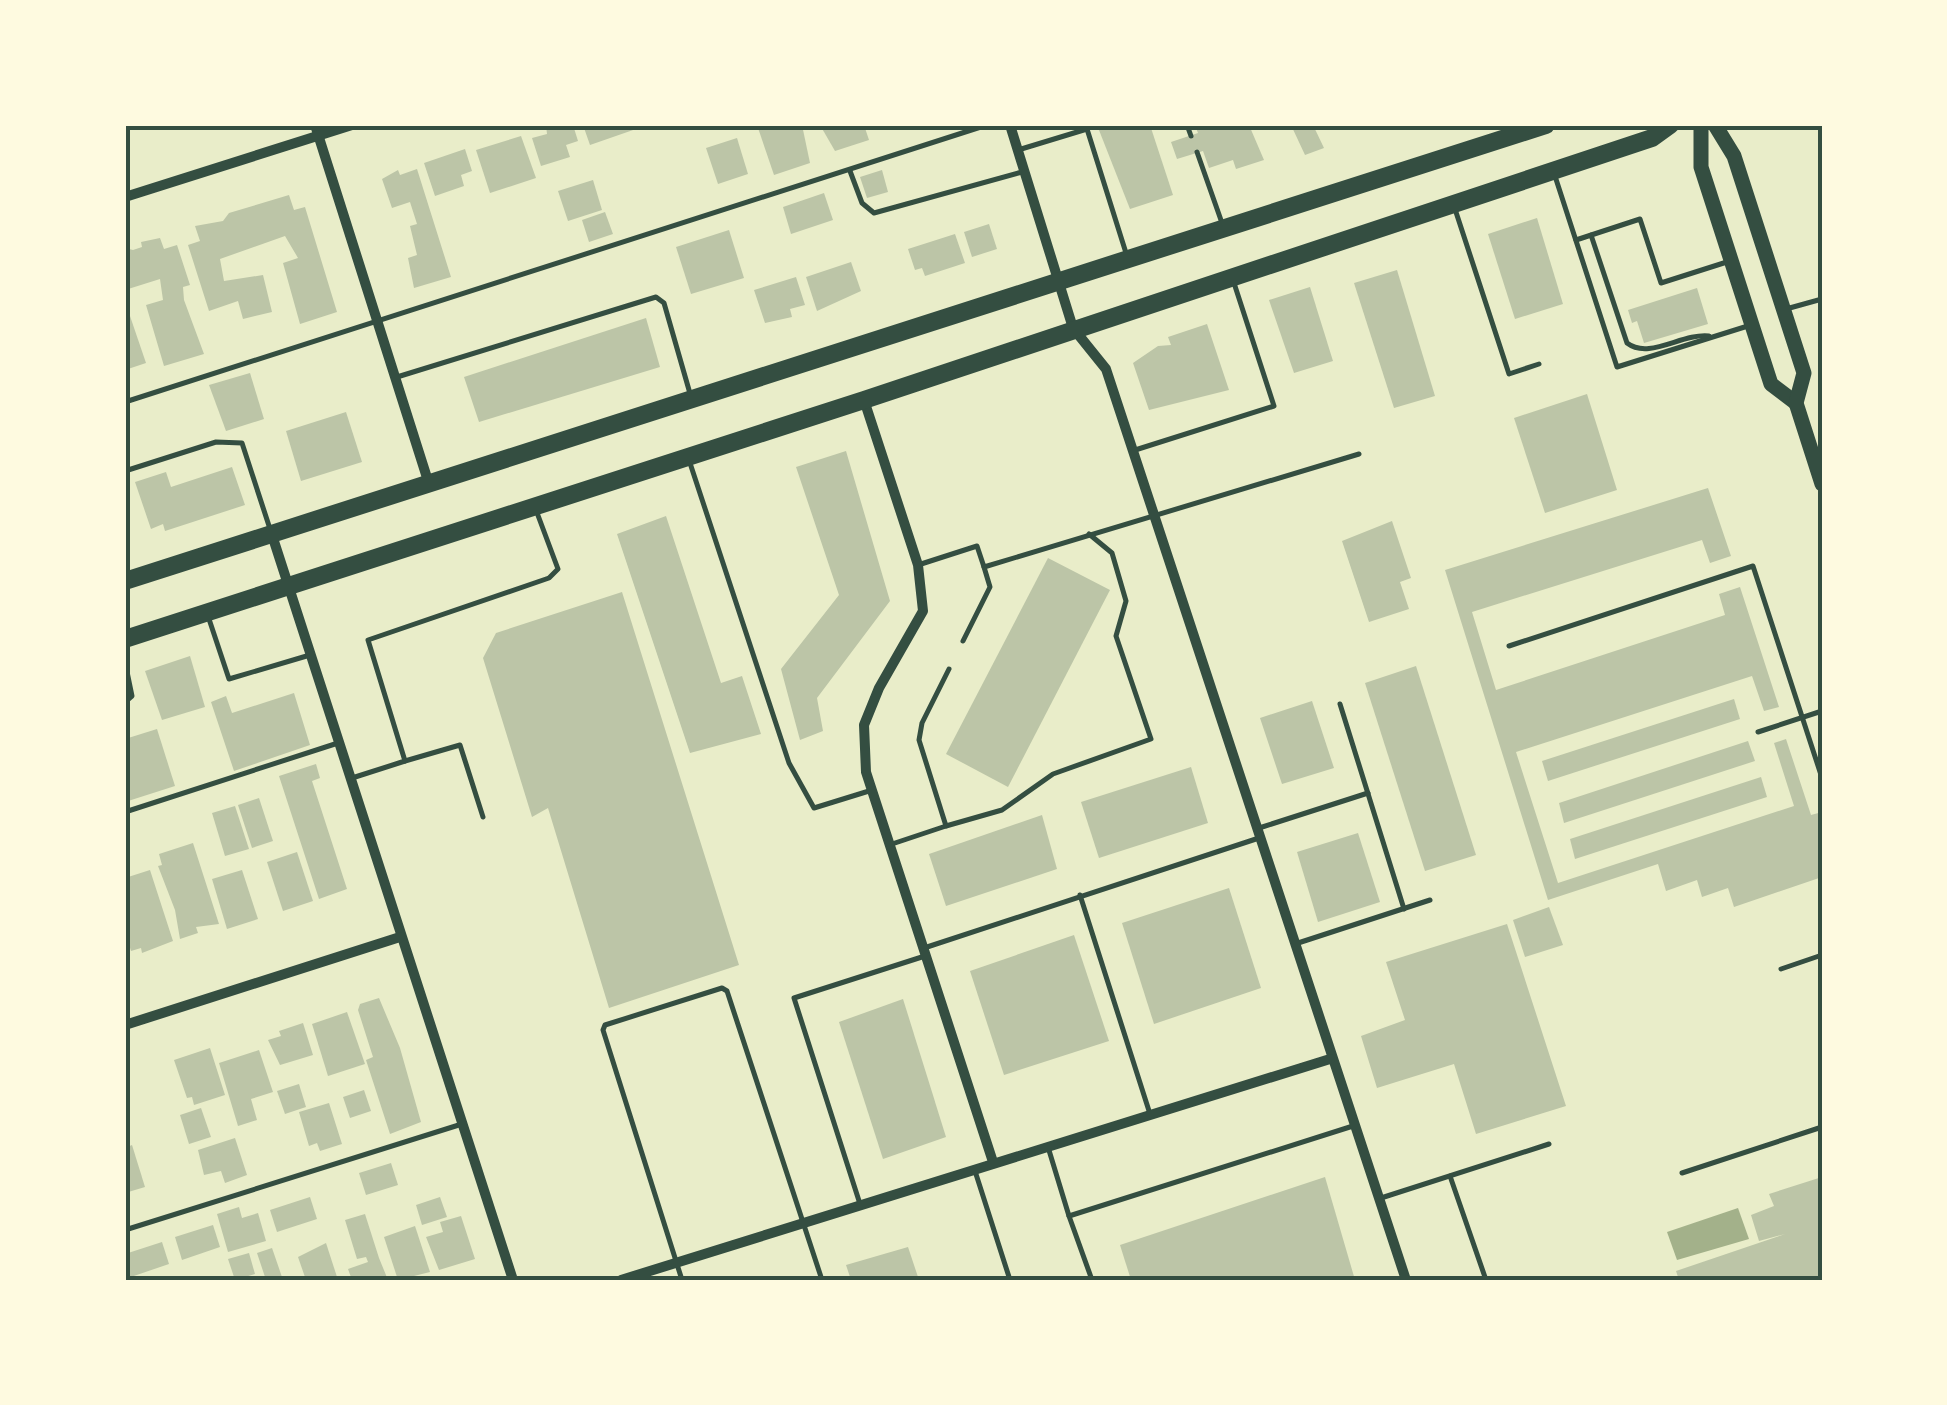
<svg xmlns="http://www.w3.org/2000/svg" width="1947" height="1405" font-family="Helvetica,sans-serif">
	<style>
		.water { fill: #a3b18a }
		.building { fill: #bcc5a7 }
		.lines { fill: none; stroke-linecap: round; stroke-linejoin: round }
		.service { stroke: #344e41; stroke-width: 5 }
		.minor { stroke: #344e41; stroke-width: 10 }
		.secondary { stroke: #344e41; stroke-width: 15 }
		.primary { stroke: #344e41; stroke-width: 18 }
		.neatline { fill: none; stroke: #344e41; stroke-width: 4 }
	</style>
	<rect width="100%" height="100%" fill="#e9edc9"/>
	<polygon class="water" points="1738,1208 1749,1239 1677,1260 1667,1232"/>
	<g class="building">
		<polygon points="546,125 573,125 578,141 566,145 570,157 541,166 532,138 547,134"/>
		<polygon points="583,125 634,125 636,129 590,145"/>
		<polygon points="757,125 802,125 810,163 774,175"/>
		<polygon points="820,125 864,125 869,140 835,151"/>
		<polygon points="1097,125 1150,125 1173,195 1130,209"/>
		<polygon points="1205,125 1249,125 1264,160 1236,169 1233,160 1209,168 1203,151 1177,159 1171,142 1198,133 1196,128"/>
		<polygon points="1291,125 1313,125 1324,148 1305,155"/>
		<polygon points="521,136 536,178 490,193 476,150"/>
		<polygon points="737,138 748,174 718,184 706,148"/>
		<polygon points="465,149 472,171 461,175 464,186 435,196 424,163"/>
		<polygon points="417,169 451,277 414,288 408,258 417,255 410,226 417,224 410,202 392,208 382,179 398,170 400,175"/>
		<polygon points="882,170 888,192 867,198 860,177"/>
		<polygon points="593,180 602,210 568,221 558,191"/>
		<polygon points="824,193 833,220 791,234 783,207"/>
		<polygon points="289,195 294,210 305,207 337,312 300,324 283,263 298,258 285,236 220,259 224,281 263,275 272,312 243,319 238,301 209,311 188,245 200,241 195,226 223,221 229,213"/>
		<polygon points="605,212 613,234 589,242 582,220"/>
		<polygon points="1537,218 1563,304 1515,319 1488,234"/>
		<polygon points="989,224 997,249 972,257 964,232"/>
		<polygon points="729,230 744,278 691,294 676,247"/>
		<polygon points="955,234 965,263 925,276 922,268 915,270 908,249"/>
		<polygon points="160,238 164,249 177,245 190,285 183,287 184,300 204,354 164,366 146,305 163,300 160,279 125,290 125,248 133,250 142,247 141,242"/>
		<polygon points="851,262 861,291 817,311 806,277"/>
		<polygon points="1397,270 1435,396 1394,408 1354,283"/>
		<polygon points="796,277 805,305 790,309 792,317 765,323 754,290"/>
		<polygon points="1310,287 1333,361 1294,373 1269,300"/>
		<polygon points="1697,288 1708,324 1644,343 1637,321 1632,323 1628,310"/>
		<polygon points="130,316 146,363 125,370 125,318"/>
		<polygon points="646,318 660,367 479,422 464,377"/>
		<polygon points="1207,324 1229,390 1149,410 1133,363 1158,346 1171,345 1168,337"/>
		<polygon points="250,373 264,419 226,431 209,385"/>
		<polygon points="1587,394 1617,490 1545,513 1514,418"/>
		<polygon points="346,412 362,462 301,481 286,431"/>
		<polygon points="846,451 890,601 817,698 823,731 800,740 781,669 839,595 796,467"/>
		<polygon points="232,467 245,505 165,531 163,524 151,529 135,482 166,472 171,487"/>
		<polygon points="1708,488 1731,556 1710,563 1702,540 1472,612 1496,690 1725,615 1719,594 1740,587 1779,707 1764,711 1752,676 1516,752 1558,883 1794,806 1774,743 1786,739 1811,815 1822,812 1822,877 1734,907 1728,888 1702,897 1697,880 1666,891 1658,864 1548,900 1445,570"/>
		<polygon points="666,516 721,683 742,676 761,734 690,753 617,534"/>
		<polygon points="1392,521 1411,578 1400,582 1409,609 1369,622 1342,541"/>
		<polygon points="1048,558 1110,590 1008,787 946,754"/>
		<polygon points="622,592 739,965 609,1008 548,808 532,817 483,658 496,633"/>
		<polygon points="190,656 205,707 162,720 145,671"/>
		<polygon points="1416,666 1476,855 1425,871 1365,683"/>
		<polygon points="294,693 310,745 234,771 211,702 226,696 232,713"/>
		<polygon points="1734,699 1740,719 1548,781 1542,761"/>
		<polygon points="1312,701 1334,768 1282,784 1260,718"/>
		<polygon points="157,729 175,786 125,802 125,739"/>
		<polygon points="1748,741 1755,761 1564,823 1559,803"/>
		<polygon points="316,764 320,778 312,781 347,889 319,899 279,776"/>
		<polygon points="1191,767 1208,823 1099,858 1081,802"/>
		<polygon points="1761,777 1767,797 1575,859 1570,839"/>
		<polygon points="259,798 273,841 252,848 238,805"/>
		<polygon points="235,806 249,849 225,856 212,813"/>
		<polygon points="1042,815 1057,869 946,906 929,854"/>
		<polygon points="1358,833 1380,902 1318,922 1297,852"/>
		<polygon points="193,843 219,924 196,927 198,933 180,939 175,910 158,866 162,865 159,854"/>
		<polygon points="297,852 313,901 283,911 267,862"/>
		<polygon points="150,870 173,941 142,953 141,948 131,951 125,932 125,878"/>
		<polygon points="242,870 258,919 227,929 212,879"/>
		<polygon points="1229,888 1261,988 1154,1024 1122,923"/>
		<polygon points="1549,907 1563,945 1525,957 1513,920"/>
		<polygon points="1507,924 1566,1106 1476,1134 1454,1064 1377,1088 1361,1036 1405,1020 1386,962"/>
		<polygon points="1074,935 1109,1041 1004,1075 970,971"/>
		<polygon points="379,998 400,1048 421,1122 390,1134 366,1060 373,1057 358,1010 360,1004"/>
		<polygon points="903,999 946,1137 883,1159 839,1022"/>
		<polygon points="347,1012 365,1064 328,1076 312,1024"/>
		<polygon points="303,1023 313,1055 280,1065 268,1040 281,1036 279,1031"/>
		<polygon points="210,1048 225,1095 194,1105 192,1097 187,1098 174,1060"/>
		<polygon points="259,1050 273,1092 251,1099 257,1120 238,1126 219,1063"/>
		<polygon points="299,1084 306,1107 285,1114 277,1091"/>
		<polygon points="364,1090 371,1111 350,1118 343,1097"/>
		<polygon points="329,1103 342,1144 320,1151 317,1143 309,1146 299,1112"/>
		<polygon points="201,1108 211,1137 189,1144 180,1115"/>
		<polygon points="235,1138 247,1175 225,1183 221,1171 204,1175 198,1150"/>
		<polygon points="132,1145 145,1187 125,1193 125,1148"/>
		<polygon points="391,1163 398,1185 366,1195 359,1173"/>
		<polygon points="1325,1177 1355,1280 1131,1280 1120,1245"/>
		<polygon points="1822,1177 1822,1280 1679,1280 1676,1271 1785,1234 1759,1241 1751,1215 1774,1206 1769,1194"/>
		<polygon points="310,1197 317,1219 277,1232 270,1210"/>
		<polygon points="440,1197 447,1217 422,1225 416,1205"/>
		<polygon points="239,1207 242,1218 258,1213 266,1241 228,1252 217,1214"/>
		<polygon points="365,1214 379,1258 388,1280 352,1280 348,1269 368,1262 366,1257 357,1259 345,1220"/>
		<polygon points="461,1216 475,1259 439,1270 426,1237 443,1232 440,1222"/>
		<polygon points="213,1225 220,1247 182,1260 175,1237"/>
		<polygon points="415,1226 430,1272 398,1280 384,1237"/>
		<polygon points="162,1242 169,1264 125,1279 125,1254"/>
		<polygon points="326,1243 338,1280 306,1280 298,1257"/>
		<polygon points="908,1247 919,1280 851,1280 846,1265"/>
		<polygon points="272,1248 283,1280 266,1280 257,1253"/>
		<polygon points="249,1253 255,1274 235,1280 228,1259"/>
	</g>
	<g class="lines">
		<g class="service">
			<polyline points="1187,125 1191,136"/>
			<polyline points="1018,150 1087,129 1126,253"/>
			<polyline points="1197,152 1222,223"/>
			<polyline points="850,171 862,203 874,213 1022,172"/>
			<polyline points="1554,173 1617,367 1751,325"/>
			<polyline points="1454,206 1509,374 1539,364"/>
			<path d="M 1591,235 L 1627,343 C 1649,360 1682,333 1709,336"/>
			<polyline points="1576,240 1640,219 1661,283 1730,261"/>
			<polyline points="1786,309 1822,299"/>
			<polyline points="397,377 656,297 664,303 691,397"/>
			<polyline points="125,402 987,125"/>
			<polyline points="1132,451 1274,406 1234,283"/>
			<polyline points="689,460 789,763 814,808 869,791"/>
			<polyline points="125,471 216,442 242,443 271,532"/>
			<polyline points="918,565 977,546 984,567 1359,454"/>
			<polyline points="208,616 229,679 310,655"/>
			<polyline points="963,641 990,587 984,567"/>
			<polyline points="1509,646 1753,566 1822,778"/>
			<polyline points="125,662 132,696 125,702"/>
			<polyline points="949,669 922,723 919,740 946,826 1002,810 1053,774 1151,739 1116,636 1126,601 1112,553 1089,534"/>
			<polyline points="1340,704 1404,909"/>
			<polyline points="1758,732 1822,711"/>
			<polyline points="405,761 460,745 483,817"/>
			<polyline points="352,778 405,761 368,640 549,578 558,569 536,510"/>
			<polyline points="125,812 338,743"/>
			<polyline points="1256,829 1368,793"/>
			<polyline points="892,844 946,826"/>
			<polyline points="1080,895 1150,1114"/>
			<polyline points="1295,944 1430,900"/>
			<polyline points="924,948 1259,838"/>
			<polyline points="1781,969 1822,955"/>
			<polyline points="1048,1147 1069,1216"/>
			<polyline points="975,1171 1010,1280"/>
			<polyline points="1682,1173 1822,1127"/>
			<polyline points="1450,1176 1486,1280"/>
			<polyline points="1381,1198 1549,1144"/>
			<polyline points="860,1204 794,998 925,956"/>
			<polyline points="125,1230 462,1124"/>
			<polyline points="682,1280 603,1030 605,1025 722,988 727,991 822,1280"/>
			<polyline points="1092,1280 1069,1216 1353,1126"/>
		</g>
		<g class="minor">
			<polyline points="315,125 429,484"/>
			<polyline points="1010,125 1073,328 1106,369 1406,1280"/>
			<polyline points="125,197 352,125"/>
			<polyline points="864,400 918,565 923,611 879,688 864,725 866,772 993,1162"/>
			<polyline points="272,535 513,1280"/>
			<polyline points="125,1025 400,937"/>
			<polyline points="621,1280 1330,1059"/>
		</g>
		<g class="secondary">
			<polyline points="1701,125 1701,167 1771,384 1796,403"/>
			<polyline points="1715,125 1734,156 1804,373 1796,403 1822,484"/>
		</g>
		<g class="primary">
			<polyline points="125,581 1546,125"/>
			<polyline points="125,639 864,400 1652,138 1670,125"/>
		</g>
	</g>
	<rect width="1947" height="1405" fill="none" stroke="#fefae0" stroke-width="255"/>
	<rect x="128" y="128" width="1692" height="1150" class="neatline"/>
</svg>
